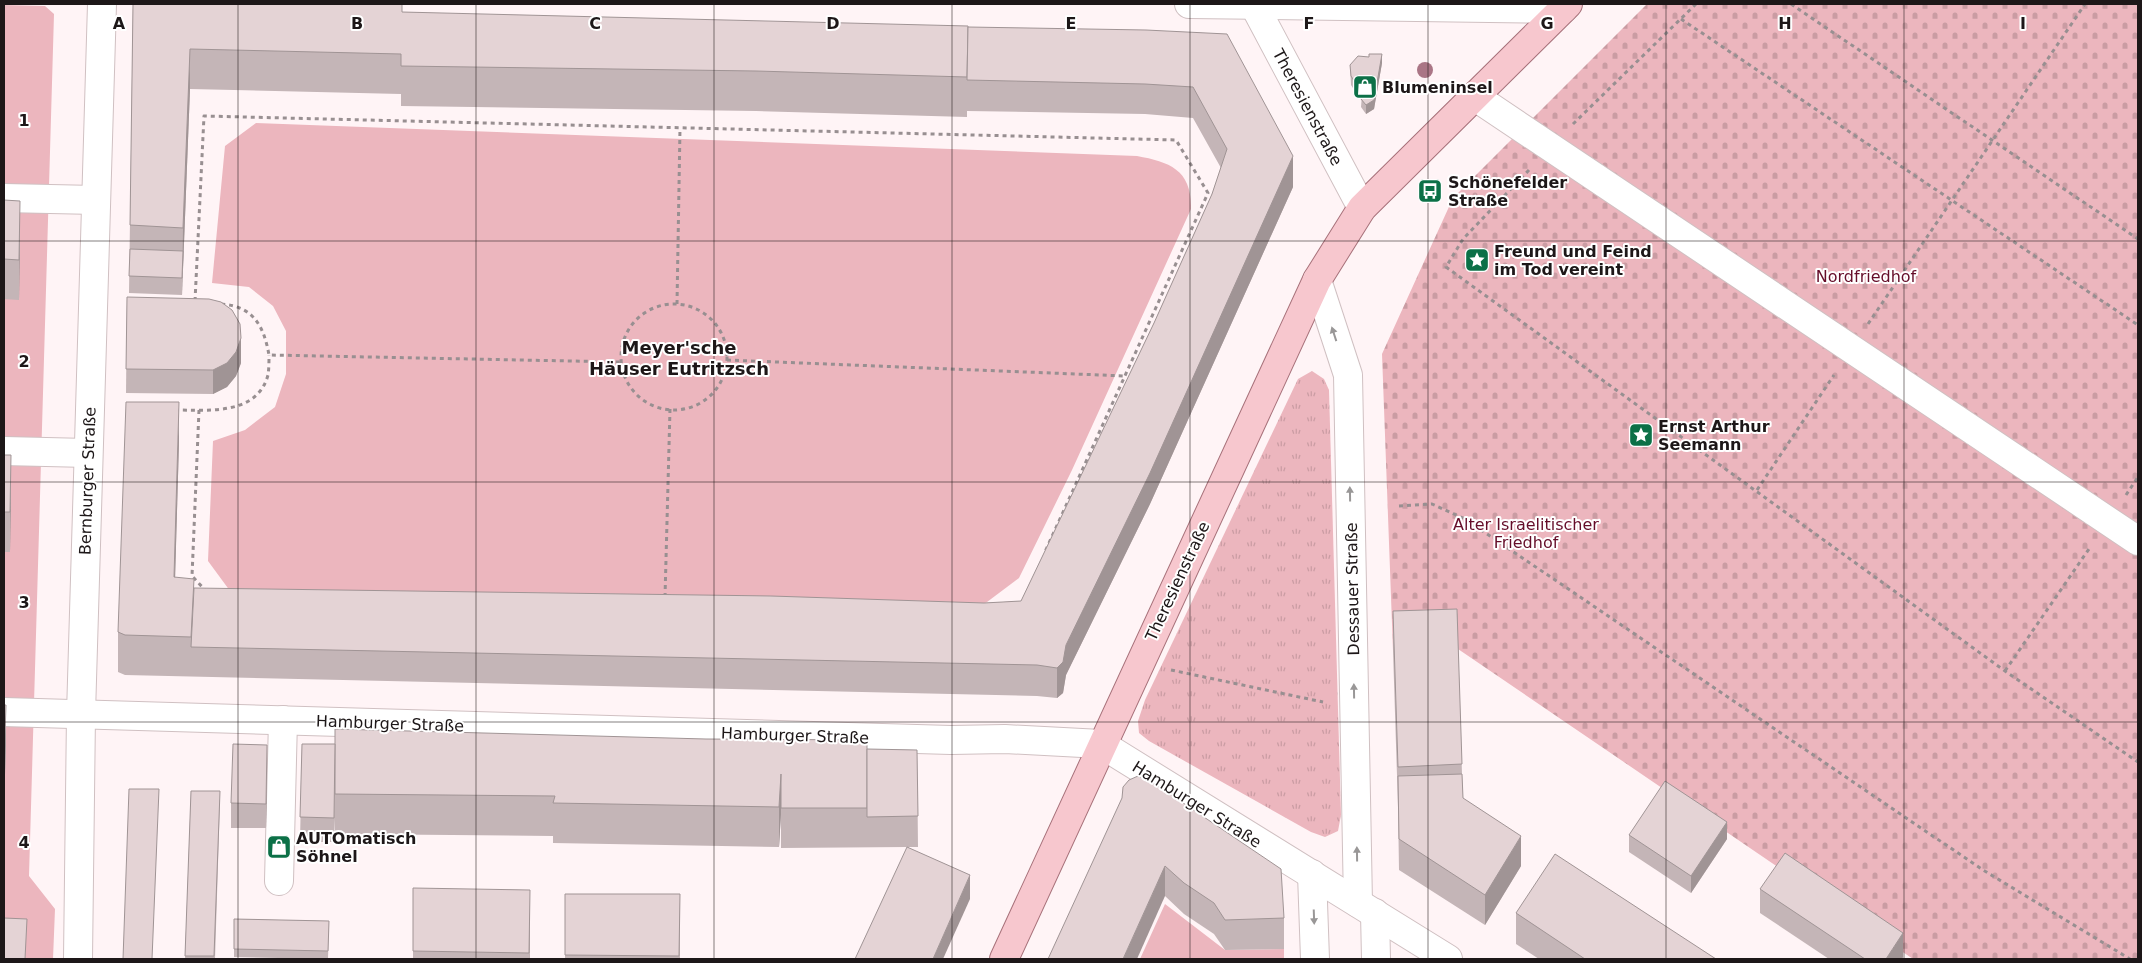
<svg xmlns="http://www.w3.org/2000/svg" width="2142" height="963" font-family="'DejaVu Sans',sans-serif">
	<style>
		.green { fill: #ecb6be }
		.cemetery { fill: url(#cemetery-stones) }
		.park { fill: url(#park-tufts) }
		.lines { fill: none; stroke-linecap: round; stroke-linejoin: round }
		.minor-casing { stroke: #d0c0c2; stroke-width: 30 }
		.major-casing { stroke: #a7717a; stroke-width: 30 }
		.path { stroke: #988f91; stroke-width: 3; stroke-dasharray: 4 4; stroke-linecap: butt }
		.minor { stroke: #fff; stroke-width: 28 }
		.major { stroke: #f7c7ce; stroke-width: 28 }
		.tree { fill: #aa7585 }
		.wall { fill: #c4b5b7 }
		.shaded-wall { fill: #a09495 }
		.building { fill: #e4d3d5; stroke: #a09495 }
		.oneway { fill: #999797 }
		.grid { fill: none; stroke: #1d1718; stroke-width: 1; stroke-opacity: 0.55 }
		.labels { text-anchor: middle; stroke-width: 4; stroke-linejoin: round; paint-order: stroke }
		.poi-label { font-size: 16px; font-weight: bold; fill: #1d1718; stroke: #fff; text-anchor: start }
		.street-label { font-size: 16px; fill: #1d1718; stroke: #fff }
		.park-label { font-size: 16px; fill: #650d29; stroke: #fff }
		.neighbourhood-label { font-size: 18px; font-weight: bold; fill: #1d1718; stroke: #fff }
		.grid-label { font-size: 16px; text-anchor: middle; font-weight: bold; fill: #1d1718; stroke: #fff; stroke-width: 4; stroke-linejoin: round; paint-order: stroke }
	</style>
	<defs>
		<pattern id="cemetery-stones" width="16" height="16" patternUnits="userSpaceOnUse" patternTransform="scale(1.25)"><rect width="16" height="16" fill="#ecb6be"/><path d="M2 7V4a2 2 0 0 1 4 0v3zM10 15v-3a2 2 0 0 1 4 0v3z" fill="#ca9ca3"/></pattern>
		<pattern id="park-tufts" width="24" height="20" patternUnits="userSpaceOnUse" patternTransform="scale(1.25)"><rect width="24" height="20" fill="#ecb6be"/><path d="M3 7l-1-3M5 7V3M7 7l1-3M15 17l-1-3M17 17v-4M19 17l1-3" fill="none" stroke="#ca9ca3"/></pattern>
	</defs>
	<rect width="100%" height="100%" fill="#fff4f6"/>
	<g class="green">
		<polygon points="4,5 45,6 54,14 29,876 55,909 53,959 4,959"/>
		<path d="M 256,123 L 1137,156 C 1170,162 1192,170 1191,209 L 1072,470 L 1019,578 L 987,602 L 963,614 L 233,595 L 208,561 L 213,441 L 245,430 L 275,407 L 286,374 L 286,331 L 273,306 L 249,287 L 212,283 L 225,146 Z"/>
		<polygon points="1165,904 1225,950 1284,949 1284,959 1140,959"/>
	</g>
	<polygon class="cemetery" points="1647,4 2138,4 2138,959 1913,959 1458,649 1393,651 1382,354 1453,198"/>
	<polygon class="park" points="1312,371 1324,379 1329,390 1341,815 1338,831 1325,837 1311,832 1149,741 1139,733 1138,721 1145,700 1298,379"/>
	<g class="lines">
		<defs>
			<g id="minor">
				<polyline points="1189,4 1563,9"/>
				<polyline points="1254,5 1362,208"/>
				<polyline points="1474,96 2138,541"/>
				<polyline points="4,198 96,200"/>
				<polyline points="1317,280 1348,375 1358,903"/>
				<polyline points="4,451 88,453"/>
				<polyline points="4,712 951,740 1005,739 1101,744 1448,959"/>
				<polyline points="1312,874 1315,959"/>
				<polyline points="279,881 283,720"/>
				<polyline points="1375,913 1376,959"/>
				<polyline points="78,959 81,714 102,4"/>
			</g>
			<polyline id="major" points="1004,959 1317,280 1362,208 1568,4"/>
		</defs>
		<use href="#minor" class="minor-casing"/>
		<use href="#major" class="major-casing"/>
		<g class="path">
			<polyline points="1791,4 2138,239"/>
			<polyline points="1681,19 2138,325"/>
			<polyline points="1573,124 1696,4"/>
			<polyline points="1529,170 1463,239 1446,267 2005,671 2138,762"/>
			<polyline points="195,301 204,116 1176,140 1208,193 1044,554"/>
			<path d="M 221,304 C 254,306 264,327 269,355 L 621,362"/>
			<polyline points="677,304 680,128"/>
			<circle cx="674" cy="357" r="53"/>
			<polyline points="1868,324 2085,4"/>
			<polyline points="727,360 1125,376"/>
			<path d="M 175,410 C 207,410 257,416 268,375 C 269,369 269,361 269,355"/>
			<polyline points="199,410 192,576 206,591"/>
			<polyline points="1757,490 1834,375"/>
			<polyline points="2126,495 2138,477"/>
			<polyline points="1399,506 1432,504 1465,519 1983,870 2130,959"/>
			<polyline points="665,597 670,409"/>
			<polyline points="1171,670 1323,702"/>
			<polyline points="2005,671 2091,546"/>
		</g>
		<use href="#minor" class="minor"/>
		<use href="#major" class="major"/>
	</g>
	<circle class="tree" cx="1425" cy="70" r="8"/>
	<g class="wall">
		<polygon points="133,4 402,12 968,35 1146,30 1293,187 1150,504 1066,675 1063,693 1057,698 1037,696 125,675 118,672 118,632 179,442 175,577 194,589 984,603 1021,601 1154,323 1212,194 1221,168 1193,118 1145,114 967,111 967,117 756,111 401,106 401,94 190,89 182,295 129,293"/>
		<polygon points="1382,63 1374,109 1366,114 1361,107 1362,95 1357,94 1351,85 1350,65"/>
		<polygon points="4,200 20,241 19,300 4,299"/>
		<polygon points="127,297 241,363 236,376 227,387 213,394 126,393"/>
		<polygon points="4,455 11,495 10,552 4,552"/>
		<polygon points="1457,609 1462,774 1463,798 1521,866 1485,925 1399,870 1398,807 1393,651 1393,611"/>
		<polygon points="4,705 6,745 4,804"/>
		<polygon points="302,744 917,750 918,847 908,847 970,899 907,847 781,848 781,814 779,847 553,843 553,836 335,834 335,818 334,842 300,842"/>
		<polygon points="267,770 266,828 231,828 231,803"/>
		<polygon points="191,791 220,800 215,959 185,959"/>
		<polygon points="1122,798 1284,918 1284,949 1225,950 1214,934 1184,914 1165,896"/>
		<polygon points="1629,835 1727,839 1691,893 1629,852"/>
		<polygon points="413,888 530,930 530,959 413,959"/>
		<polygon points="1760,889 1903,957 1902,959 1829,959 1760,913"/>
		<rect x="565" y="894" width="115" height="65"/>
		<polygon points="1516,913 1716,959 1539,959 1516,944"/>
		<polygon points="234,919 329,921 328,959 234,957"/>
	</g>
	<g class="shaded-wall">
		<polygon points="190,49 190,89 182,295 183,228"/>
		<polygon points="1382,54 1382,63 1374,109 1366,114 1366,105"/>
		<polygon points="1293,156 1293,187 1150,504 1066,675 1063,693 1057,698 1057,668 1066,645"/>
		<polygon points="20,201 20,241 19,300 19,260"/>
		<polygon points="241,338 241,363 236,376 227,387 213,394 213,370"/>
		<polygon points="179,402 179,442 174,617 174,577"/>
		<polygon points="11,455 11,495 10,552 10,512"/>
		<polygon points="6,705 6,745 4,804 4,764"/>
		<polygon points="267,745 267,770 266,828 266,804"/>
		<polygon points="781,774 781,814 779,847 779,807"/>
		<polygon points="1727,822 1727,839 1691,893 1691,876"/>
		<polygon points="1521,836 1521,866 1485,925 1485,895"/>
		<polygon points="1165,866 1165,896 1137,959 1123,959"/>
		<polygon points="970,875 970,899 943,959 933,959"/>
		<polygon points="530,890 530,930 529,959"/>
		<polygon points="1903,933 1903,957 1902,959 1886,959"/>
	</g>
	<g class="building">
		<polygon points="133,4 402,4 402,12 968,26 967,77 756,71 401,66 401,54 190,49 183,228 130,225"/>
		<polygon points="968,27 1146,30 1227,34 1293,156 1150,473 1066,645 1063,662 1057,668 1037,665 191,647 194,588 771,596 984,603 1021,601 1154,323 1212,194 1227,149 1193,87 1145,84 967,80"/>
		<polygon points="1369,54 1382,54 1374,100 1366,105 1361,99 1363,87 1357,85 1351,76 1350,65 1358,56 1369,57"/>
		<polygon points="4,200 20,201 19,260 4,259"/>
		<polygon points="130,249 183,251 182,278 129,276"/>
		<polygon points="127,297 209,299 221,302 232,310 240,324 241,338 236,352 227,363 213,370 126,369"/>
		<polygon points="126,402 179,402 174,577 194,579 191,637 125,635 118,632"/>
		<polygon points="4,455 11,455 10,512 4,512"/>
		<polygon points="1457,609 1462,764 1398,767 1393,611"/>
		<polygon points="4,705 6,705 4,764"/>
		<polygon points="335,729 706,739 867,740 867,808 781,808 781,774 779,807 553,803 555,796 335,794"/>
		<polygon points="233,744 267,745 266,804 231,803"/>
		<polygon points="302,744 335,744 334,818 300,817"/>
		<polygon points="867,749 917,750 918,816 867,817"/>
		<polygon points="1462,774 1463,798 1521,836 1485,895 1399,839 1398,776"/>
		<polygon points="1138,776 1155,784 1281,869 1284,918 1225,920 1214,903 1184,883 1165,866 1123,959 1048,959 1122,798 1123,787 1129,780"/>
		<polygon points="1665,781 1727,822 1691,876 1629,835"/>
		<polygon points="129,789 159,789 152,959 123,959"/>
		<polygon points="191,791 220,791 214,956 185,956"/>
		<polygon points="907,847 970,875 933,959 855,959"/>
		<polygon points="1785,853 1903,933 1886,959 1865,959 1760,889"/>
		<polygon points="1555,854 1716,959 1585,959 1516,913"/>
		<polygon points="413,888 530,890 529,953 413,951"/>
		<polygon points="565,894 680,894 679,956 565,955"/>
		<polygon points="4,918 27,919 25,959 4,959"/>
		<polygon points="234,919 329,921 328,951 234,949"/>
	</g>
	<defs><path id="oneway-solid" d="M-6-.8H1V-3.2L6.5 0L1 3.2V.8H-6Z" transform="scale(1.25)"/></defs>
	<g class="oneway">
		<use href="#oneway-solid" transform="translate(1334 334) rotate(-108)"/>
		<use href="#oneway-solid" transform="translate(1350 494) rotate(-91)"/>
		<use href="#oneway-solid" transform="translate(1354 691) rotate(-91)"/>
		<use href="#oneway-solid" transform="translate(1357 854) rotate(-91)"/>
		<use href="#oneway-solid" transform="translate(1314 917) rotate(88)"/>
	</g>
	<path class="grid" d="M 238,4 L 238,959M 476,4 L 476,959M 714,4 L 714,959M 952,4 L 952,959M 1190,4 L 1190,959M 1428,4 L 1428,959M 1666,4 L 1666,959M 1904,4 L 1904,959M 4,241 L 2138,241M 4,482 L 2138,482M 4,722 L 2138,722"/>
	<defs>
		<symbol id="shop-square" viewBox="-11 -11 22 22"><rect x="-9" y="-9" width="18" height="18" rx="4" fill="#0c7047" stroke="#fff"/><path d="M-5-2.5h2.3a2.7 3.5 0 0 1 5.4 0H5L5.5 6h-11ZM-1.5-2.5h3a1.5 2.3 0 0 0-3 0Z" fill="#fff"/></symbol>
		<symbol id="bus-square" viewBox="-11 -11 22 22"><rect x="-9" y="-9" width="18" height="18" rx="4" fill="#0c7047" stroke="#fff"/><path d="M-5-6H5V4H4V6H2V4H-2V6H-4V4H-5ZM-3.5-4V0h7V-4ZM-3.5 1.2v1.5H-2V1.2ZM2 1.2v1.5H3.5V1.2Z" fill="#fff"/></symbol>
		<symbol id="sight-square" viewBox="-11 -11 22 22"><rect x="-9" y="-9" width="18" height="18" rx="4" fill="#0c7047" stroke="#fff"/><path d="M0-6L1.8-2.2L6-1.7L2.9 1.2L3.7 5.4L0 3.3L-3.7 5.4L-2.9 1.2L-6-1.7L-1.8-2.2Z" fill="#fff"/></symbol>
	</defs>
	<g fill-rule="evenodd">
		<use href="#shop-square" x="1351" y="73" width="28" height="28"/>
		<use href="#bus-square" x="1416" y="177" width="28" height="28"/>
		<use href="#sight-square" x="1463" y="246" width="28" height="28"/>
		<use href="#sight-square" x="1627" y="421" width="28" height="28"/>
		<use href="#shop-square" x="265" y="833" width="28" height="28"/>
	</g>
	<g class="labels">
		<g class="poi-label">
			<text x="1382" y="93">Blumeninsel</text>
			<text x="1448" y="188">Schönefelder<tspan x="1448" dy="18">Straße</tspan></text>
			<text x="1494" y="257">Freund und Feind<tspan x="1494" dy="18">im Tod vereint</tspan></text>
			<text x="1658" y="432">Ernst Arthur<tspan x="1658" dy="18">Seemann</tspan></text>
			<text x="296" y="844">AUTOmatisch<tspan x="296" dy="18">Söhnel</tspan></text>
		</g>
		<g class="street-label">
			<text transform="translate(1308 107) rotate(62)" y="6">Theresienstraße</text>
			<text transform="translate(87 481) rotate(-88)" y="6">Bernburger Straße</text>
			<text transform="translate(1177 581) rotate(-65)" y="6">Theresienstraße</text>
			<text transform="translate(1352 589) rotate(-91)" y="6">Dessauer Straße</text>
			<text transform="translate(390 723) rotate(2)" y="6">Hamburger Straße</text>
			<text transform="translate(795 735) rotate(2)" y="6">Hamburger Straße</text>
			<text transform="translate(1197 804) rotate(32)" y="6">Hamburger Straße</text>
		</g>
		<g class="park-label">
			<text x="1866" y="282">Nordfriedhof</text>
			<text x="1526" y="530">Alter Israelitischer<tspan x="1526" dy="18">Friedhof</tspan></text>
		</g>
		<g class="neighbourhood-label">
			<text x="679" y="354">Meyer'sche<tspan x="679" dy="21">Häuser Eutritzsch</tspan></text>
		</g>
	</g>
	<g class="grid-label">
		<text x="119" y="29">A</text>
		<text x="357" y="29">B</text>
		<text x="595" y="29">C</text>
		<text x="833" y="29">D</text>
		<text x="1071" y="29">E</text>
		<text x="1309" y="29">F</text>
		<text x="1547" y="29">G</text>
		<text x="1785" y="29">H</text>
		<text x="2023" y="29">I</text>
		<text x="24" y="126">1</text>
		<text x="24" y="367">2</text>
		<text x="24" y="608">3</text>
		<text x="24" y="848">4</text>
	</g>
	<rect width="2142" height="963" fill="none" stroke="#1d1718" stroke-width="10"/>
</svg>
